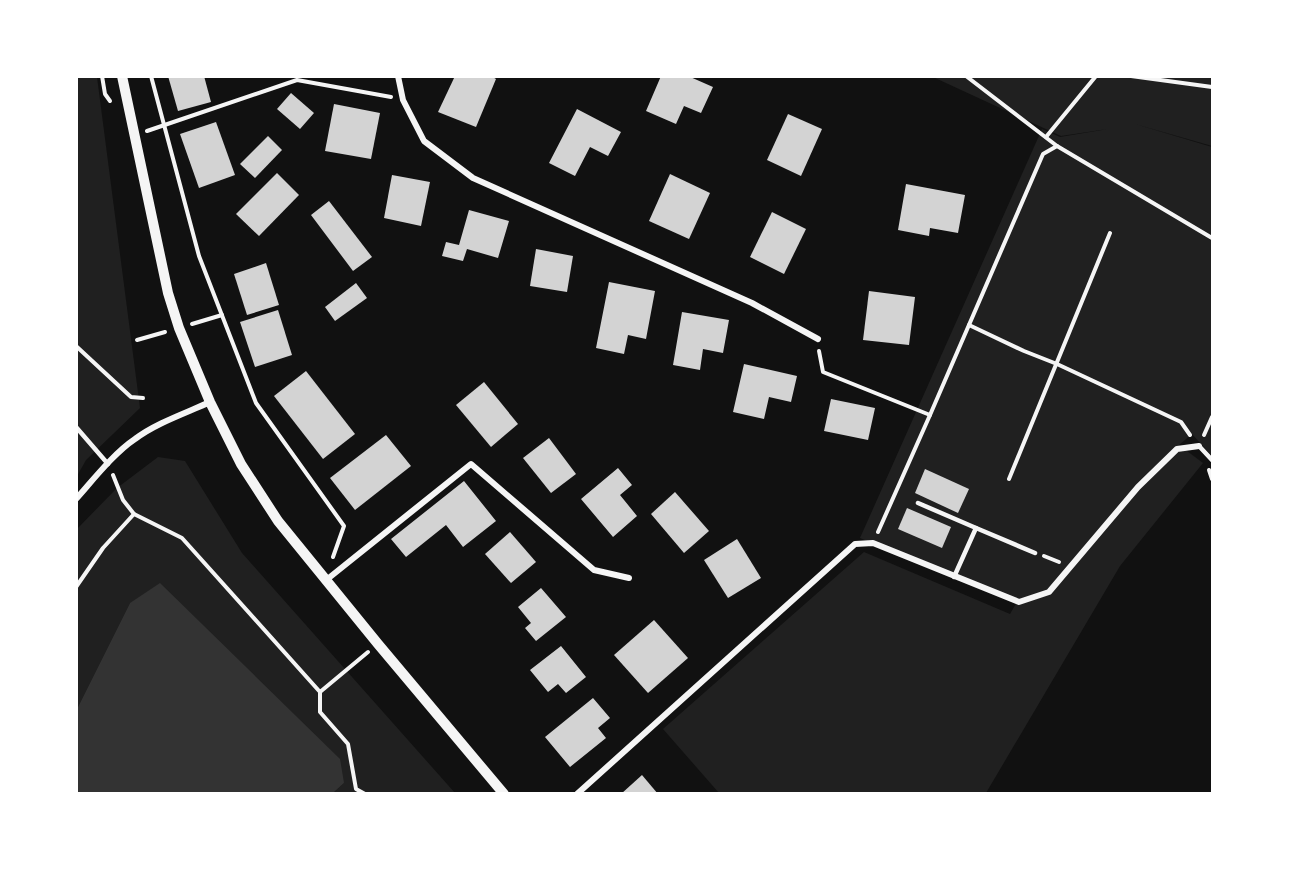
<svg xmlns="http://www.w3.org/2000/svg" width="1289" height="870" font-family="Rubik,sans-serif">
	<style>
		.green { fill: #202020 }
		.water { fill: #333 }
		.building { fill: #d3d3d3 }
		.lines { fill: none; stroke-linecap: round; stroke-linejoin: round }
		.path { stroke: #f5f5f5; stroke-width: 4 }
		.service { stroke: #f5f5f5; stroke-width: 4.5 }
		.minor { stroke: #f5f5f5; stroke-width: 6 }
		.tertiary { stroke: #f5f5f5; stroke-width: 10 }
	</style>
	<rect width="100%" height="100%" fill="#111"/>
	<g class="green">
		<polygon points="77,77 97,77 140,408 86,460 77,476"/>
		<polygon points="933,77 1212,77 1212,146 1135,124 1212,147 1212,456 1192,434 1179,445 1203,463 1120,566 986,793 719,793 663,729 864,552 1010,614 1018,600 954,577 860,538 1042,129 1060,137 1108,129 1061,136"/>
		<polygon points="158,457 185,461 242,553 455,793 333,793 344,783 130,603 77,709 77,529 117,488"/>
	</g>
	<polygon class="water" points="160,583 340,759 344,783 333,793 77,793 77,709 130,603"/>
	<g class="building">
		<polygon points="168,76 204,76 211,102 178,111"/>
		<polygon points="455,76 491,76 496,79 476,127 438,112"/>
		<polygon points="661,76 688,76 713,87 701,113 684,106 676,124 646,111"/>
		<polygon points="291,93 314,113 300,129 277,109"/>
		<polygon points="334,104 380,113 371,159 325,151"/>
		<polygon points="577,109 621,132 608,156 590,147 575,176 549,163"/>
		<polygon points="788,114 822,129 801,176 767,160"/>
		<polygon points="216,122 235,175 199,188 180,134"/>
		<polygon points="268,136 282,150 255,178 240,164"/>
		<polygon points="277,173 299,195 259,236 236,214"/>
		<polygon points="670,174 710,193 689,239 649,221"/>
		<polygon points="392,175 430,182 421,226 384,218"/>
		<polygon points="906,184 965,195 958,233 930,228 929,236 898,230"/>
		<polygon points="329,201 372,257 353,271 311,215"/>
		<polygon points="469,210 509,221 498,258 467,249 463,261 442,256 446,242 459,245"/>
		<polygon points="772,212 806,229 784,274 750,257"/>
		<polygon points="536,249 573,256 567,292 530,286"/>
		<polygon points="266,263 279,305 247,315 234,274"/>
		<polygon points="609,282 655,291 646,339 628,335 624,354 596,348"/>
		<polygon points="356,283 367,298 335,321 325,307"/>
		<polygon points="869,291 915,297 909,345 863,340"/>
		<polygon points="278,310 292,355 255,367 240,322"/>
		<polygon points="682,312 729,320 723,353 703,349 700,370 673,365"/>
		<polygon points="744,364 797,376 791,402 769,397 764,419 733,412"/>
		<polygon points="306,371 355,434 323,459 274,396"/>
		<polygon points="484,382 518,424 491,447 456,405"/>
		<polygon points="831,399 875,408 868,440 824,431"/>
		<polygon points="386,435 411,466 355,510 330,478"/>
		<polygon points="549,438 576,474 551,493 523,458"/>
		<polygon points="618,468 632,485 620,495 637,516 613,537 581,499"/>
		<polygon points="925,469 969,489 958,513 915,493"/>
		<polygon points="464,481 496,521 463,547 446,525 406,557 391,539"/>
		<polygon points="675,492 709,531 684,553 651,514"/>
		<polygon points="907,508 951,527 942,548 898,529"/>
		<polygon points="510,532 536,562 511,583 485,554"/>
		<polygon points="737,539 761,578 728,598 704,560"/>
		<polygon points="541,588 566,617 536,641 525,628 531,623 518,607"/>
		<polygon points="654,620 688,658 648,693 614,655"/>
		<polygon points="561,646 586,677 566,693 558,684 548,692 530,670"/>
		<polygon points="593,698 610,718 598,728 606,738 570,767 545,737"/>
		<polygon points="642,775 658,794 621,794"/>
	</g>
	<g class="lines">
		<g class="path">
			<polyline points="102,76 105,94 110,101"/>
			<polyline points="151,76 199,256 256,403 344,526 333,557"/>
			<polyline points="966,76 1057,146 1212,238"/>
			<polyline points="1131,76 1212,87"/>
			<polyline points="147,131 297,80 391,97"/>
			<polyline points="1046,137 1096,76"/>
			<polyline points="192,324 222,315"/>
			<polyline points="969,325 1024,351 1057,364 1181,422 1190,435"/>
			<polyline points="137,340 165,332"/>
			<polyline points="76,346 131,397 143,398"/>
			<polyline points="819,351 823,372 930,415"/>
			<polyline points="1204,435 1212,417"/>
			<polyline points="1209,470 1212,479"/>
			<polyline points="113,475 123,500 134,514 182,538 320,692 368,652"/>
			<polyline points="1009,479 1110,233"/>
			<polyline points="878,532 930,415 1043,154 1057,146"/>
			<polyline points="1044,556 1059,562"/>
			<polyline points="76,587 103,548 134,514"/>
			<polyline points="320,692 320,712 348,744 356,789 365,794"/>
		</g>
		<g class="service">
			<polyline points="76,427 108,464"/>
			<polyline points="1199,446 1212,460"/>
			<polyline points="918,503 976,528 954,577"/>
			<polyline points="976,528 1035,553"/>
		</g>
		<g class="minor">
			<polyline points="398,76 403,100 424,141 473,178 752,303 818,339"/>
			<path d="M 76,499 C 93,480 114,453 135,439 C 156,423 186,413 210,402"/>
			<polyline points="325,581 471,464 594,570 629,578"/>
			<polyline points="577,794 855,544 873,543 1019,602 1049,592 1138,487 1177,449 1199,446"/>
		</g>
		<polyline class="tertiary" points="122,76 168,293 179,328 210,402 241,464 278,521 378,644 504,794"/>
	</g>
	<rect width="1289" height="870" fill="none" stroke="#ffffff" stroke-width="156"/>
</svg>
